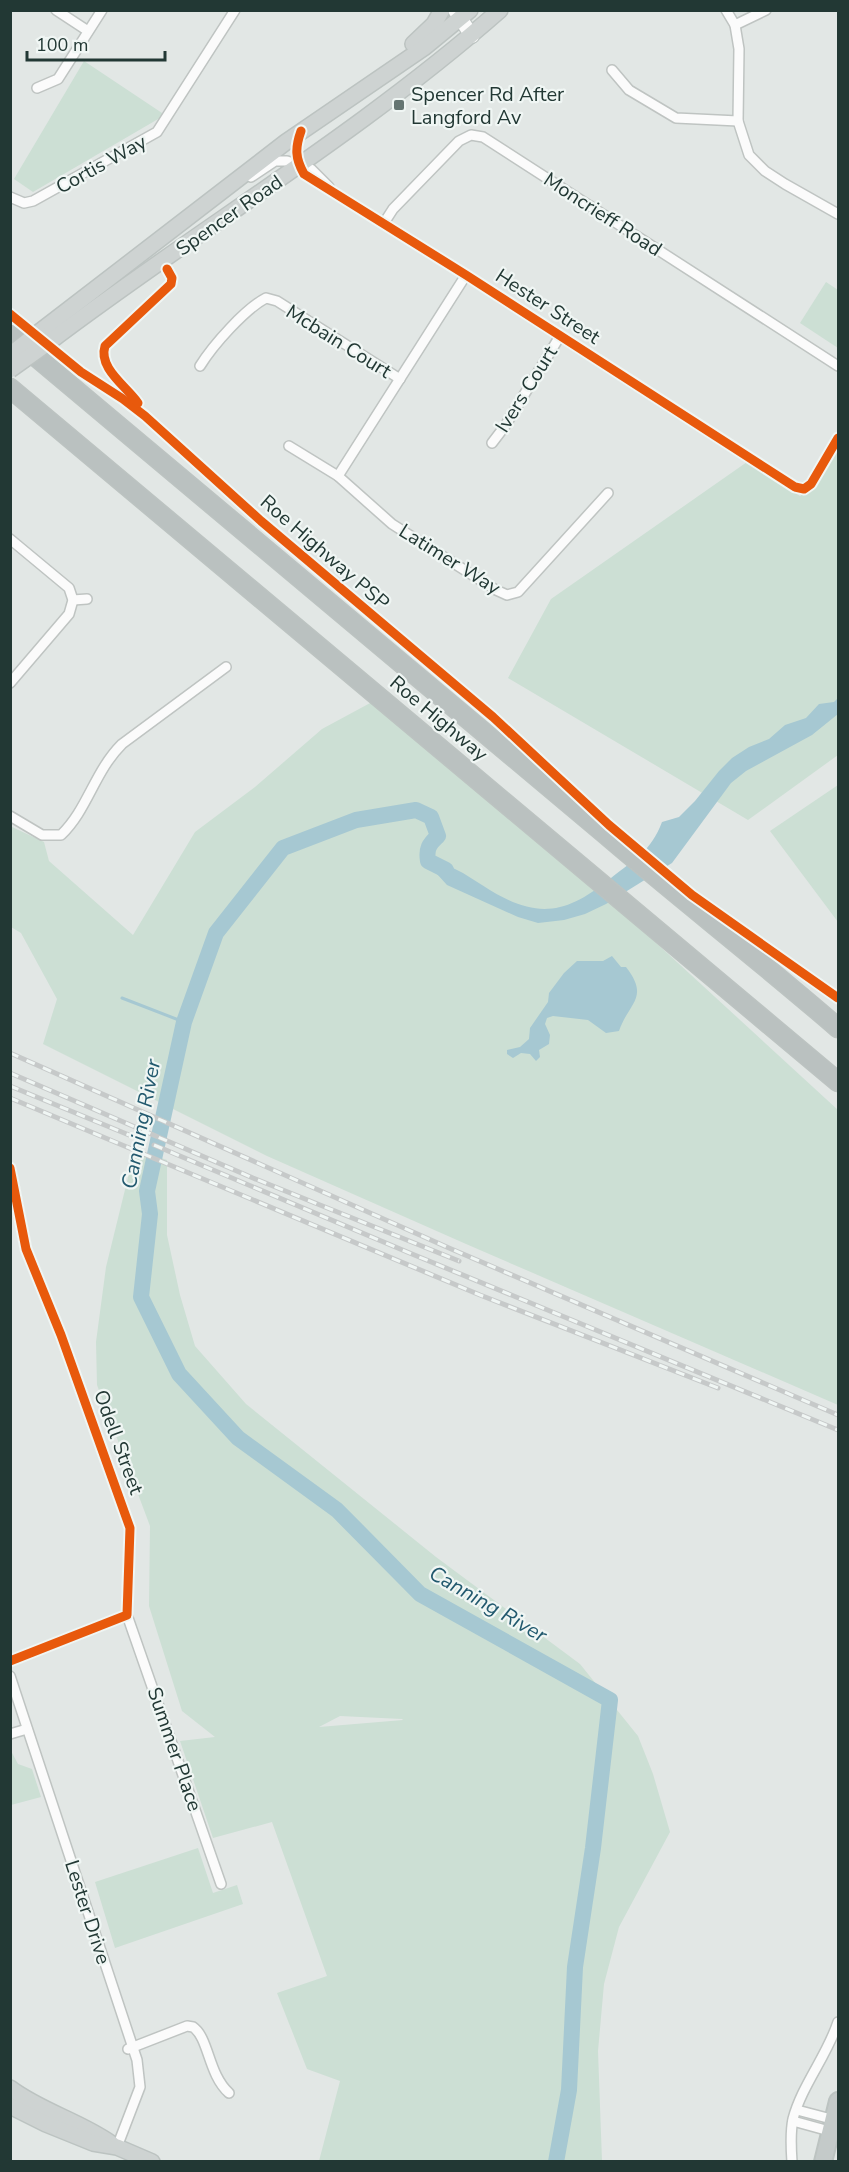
<svg xmlns="http://www.w3.org/2000/svg" width="849" height="2172" font-family="'Nunito Sans',sans-serif">
	<style>
		.green { fill: #ccdfd4; fill-rule: evenodd }
		.water { fill: #a6c8d2 }
		.lines { fill: none; stroke-linecap: round; stroke-linejoin: round }
		.stream { stroke: #a6c8d2; stroke-width: 3 }
		.river { stroke: #a6c8d2; stroke-width: 16 }
		.minor-casing { stroke: #bfc4c2; stroke-width: 12 }
		.secondary-casing { stroke: #bec5c3; stroke-width: 16 }
		.primary-casing { stroke: #bcc3c1; stroke-width: 18 }
		.trunk-casing { stroke: #bcc3c1; stroke-width: 20 }
		.motorway-casing { stroke: #bcc3c1; stroke-width: 21 }
		.minor { stroke: #fbfbfb; stroke-width: 9 }
		.secondary { stroke: #fbfbfb; stroke-width: 14 }
		.primary { stroke: #ced3d2; stroke-width: 15 }
		.trunk { stroke: #c4cac9; stroke-width: 16 }
		.motorway { stroke: #bac1c0; stroke-width: 18 }
		.rail-casing { stroke: #c6c9c9; stroke-width: 5 }
		.rail { stroke: #f0f6f4; stroke-width: 3; stroke-dasharray: 9; stroke-linecap: butt }
		.primary-bridge-casing { stroke: #bcc3c1; stroke-width: 18; stroke-linecap: butt }
		.primary-bridge { stroke: #ced3d2; stroke-width: 15 }
		.cycleway-casing { stroke: #f0f6f4; stroke-width: 13 }
		.cycleway { stroke: #e8590c; stroke-width: 9 }
		.poi-dot { fill: #657572; stroke: #f0f6f4; stroke-width: 2 }
		.labels { text-anchor: middle; stroke-width: 4.5; stroke-linejoin: round; paint-order: stroke }
		.poi-label { font-size: 20px; fill: #223834; stroke: #f0f6f4; text-anchor: start }
		.street-label { font-size: 20px; fill: #223834; stroke: #f0f6f4 }
		.water-label { font-size: 21px; font-style: italic; fill: #22596e; stroke: #f0f6f4 }
	</style>
	<rect width="100%" height="100%" fill="#e2e7e5"/>
	<g class="green">
		<polygon points="84,61 165,115 33,192 14,179"/>
		<polygon points="826,282 838,290 838,348 800,323"/>
		<polygon points="838,449 838,755 748,820 508,678 551,599 747,462 800,496 817,485"/>
		<polygon points="372,702 616,906 838,1110 838,1405 466,1244 267,1156 43,1044 57,999 21,933 11,927 10,826 44,842 49,861 133,935 195,832 255,787 322,729"/>
		<polygon points="838,785 838,922 770,831"/>
		<path d="M 135,1149 L 167,1160 L 167,1235 L 180,1295 L 195,1346 L 246,1404 L 436,1557 L 580,1664 L 638,1736 L 653,1774 L 670,1832 L 619,1927 L 604,1984 L 598,2051 L 602,2161 L 319,2161 L 340,2081 L 307,2069 L 277,1993 L 327,1976 L 272,1822 L 213,1838 L 180,1741 L 215,1737 L 182,1711 L 149,1606 L 150,1526 L 97,1385 L 96,1342 L 106,1267 ZM 340,1716 L 402,1719 L 403,1720 L 319,1727 Z"/>
		<polygon points="11,1751 18,1764 32,1769 41,1797 11,1805"/>
		<polygon points="198,1848 213,1893 237,1885 243,1904 115,1948 95,1882"/>
	</g>
	<g class="water">
		<path d="M 838,698 L 838,714 L 812,735 L 746,771 L 731,783 L 672,863 L 606,904 L 585,914 L 564,920 L 538,923 L 518,917 L 447,885 L 437,874 L 428,861 C 449,863 465,874 482,885 C 534,919 563,917 611,878 C 635,859 651,851 662,822 L 679,817 L 695,801 L 719,771 L 732,758 L 749,747 L 769,739 L 785,725 L 806,718 L 819,704 L 834,702 Z"/>
		<path d="M 612,956 L 621,967 L 626,967 C 650,998 629,1002 619,1031 L 606,1033 L 588,1020 L 553,1016 L 547,1018 L 545,1024 L 550,1035 L 549,1044 L 539,1050 L 540,1057 L 536,1061 L 530,1054 L 521,1053 L 513,1058 L 507,1054 L 507,1050 L 520,1047 L 529,1039 L 530,1028 L 548,1002 L 549,993 L 564,973 L 577,961 L 603,961 Z"/>
	</g>
	<g class="lines">
		<polyline class="stream" points="122,998 184,1022"/>
		<path class="river" d="M 446,870 L 428,861 C 426,849 429,844 438,836 L 431,817 L 416,810 L 356,820 L 283,848 L 216,933 L 184,1022 L 147,1191 L 150,1214 L 141,1297 L 179,1374 L 238,1438 L 337,1510 L 420,1594 L 610,1700 L 593,1848 L 575,1967 L 569,2090 L 556,2162"/>
		<defs>
			<g id="minor">
				<polyline points="56,10 88,31"/>
				<polyline points="726,10 735,25 739,49 738,121 749,155 765,171 785,184 838,214"/>
				<polyline points="735,25 766,10"/>
				<polyline points="612,70 629,90 676,118 738,121"/>
				<polyline points="37,88 58,79 102,10"/>
				<path d="M 300,133 C 295,148 296,160 304,174 L 466,275 L 795,487 L 804,489 L 811,484 L 838,438"/>
				<polyline points="251,177 275,161 287,161 311,169 329,187"/>
				<polyline points="10,197 24,203 33,201 157,132 235,10"/>
				<polyline points="384,223 393,209 459,141 471,135 483,137 838,366"/>
				<path d="M 200,366 C 213,345 245,309 266,298 L 277,301 L 400,379"/>
				<polyline points="492,443 505,426 560,336"/>
				<polyline points="289,446 338,476 392,524 496,590 507,595 518,592 608,493"/>
				<polyline points="338,476 466,275"/>
				<polyline points="10,539 69,588 73,600 69,614 10,683"/>
				<polyline points="73,600 87,599"/>
				<path d="M 10,816 L 42,835 L 61,835 C 88,809 94,772 122,744 L 226,667"/>
				<polyline points="10,1168 26,1249 61,1335 130,1528 127,1615 10,1661"/>
				<polyline points="127,1615 221,1884"/>
				<polyline points="10,1676 137,2060 140,2087 117,2147"/>
				<polyline points="10,1734 27,1729"/>
				<path d="M 128,2049 L 187,2026 L 193,2027 C 209,2038 208,2074 229,2093"/>
				<polyline points="797,2110 835,2120"/>
				<polyline points="793,2121 833,2132"/>
				<path d="M 792,2162 C 791,2148 790,2133 793,2119 C 802,2085 827,2056 838,2022"/>
			</g>
			<polyline id="secondary" points="455,10 472,36"/>
			<g id="primary">
				<polyline points="413,44 434,24 442,10"/>
				<polyline points="38,333 286,142 425,47 470,10"/>
				<path d="M 48,343 C 197,230 359,134 500,10"/>
				<path d="M 10,2088 C 42,2112 80,2121 112,2144"/>
				<polyline points="10,2106 46,2124 93,2143 117,2147 152,2162"/>
			</g>
			<polyline id="trunk" points="823,2162 838,2101"/>
			<g id="motorway">
				<path d="M 10,335 C 209,501 408,667 605,834 C 682,900 762,962 838,1028"/>
				<polyline points="10,388 838,1082"/>
			</g>
		</defs>
		<use href="#minor" class="minor-casing"/>
		<use href="#secondary" class="secondary-casing"/>
		<use href="#primary" class="primary-casing"/>
		<use href="#trunk" class="trunk-casing"/>
		<use href="#motorway" class="motorway-casing"/>
		<use href="#minor" class="minor"/>
		<use href="#secondary" class="secondary"/>
		<use href="#primary" class="primary"/>
		<use href="#trunk" class="trunk"/>
		<use href="#motorway" class="motorway"/>
		<defs>
			<g id="rail">
				<polyline points="10,1053 449,1248 838,1415"/>
				<polyline points="10,1073 253,1178 459,1261"/>
				<polyline points="10,1086 129,1135"/>
				<polyline points="10,1098 480,1295 718,1388"/>
				<polyline points="154,1145 412,1254 838,1430"/>
			</g>
		</defs>
		<use href="#rail" class="rail-casing"/>
		<use href="#rail" class="rail"/>
		<defs>
			<g id="primary-bridge">
				<polyline points="10,355 38,333"/>
				<polyline points="10,370 48,343"/>
			</g>
		</defs>
		<use href="#primary-bridge" class="primary-bridge-casing"/>
		<use href="#primary-bridge" class="primary-bridge"/>
		<defs>
			<g id="cycleway">
				<path d="M 301,131 C 295,148 295,158 304,174 L 466,275 L 795,487 L 804,489 L 811,484 L 838,438"/>
				<polyline points="10,314 81,372 123,399 145,416 261,521 493,717 609,825 692,895 838,998"/>
				<path d="M 138,403 C 126,386 98,368 105,346 L 171,284 L 172,278 L 167,269"/>
				<polyline points="10,1168 26,1249 61,1335 130,1528 127,1615 10,1661"/>
			</g>
		</defs>
		<use href="#cycleway" class="cycleway-casing"/>
		<use href="#cycleway" class="cycleway"/>
	</g>
	<rect class="poi-dot" x="393" y="99" width="12" height="12" rx="3"/>
	<g class="labels">
		<g class="poi-label">
			<text x="411" y="101">Spencer Rd After<tspan x="411" dy="23">Langford Av</tspan></text>
		</g>
		<g class="street-label">
			<text transform="translate(101 164) rotate(-29)" y="7">Cortis Way</text>
			<text transform="translate(603 214) rotate(33)" y="7">Moncrieff Road</text>
			<text transform="translate(229 215) rotate(-35)" y="7">Spencer Road</text>
			<text transform="translate(548 306) rotate(33)" y="7">Hester Street</text>
			<text transform="translate(339 341) rotate(32)" y="7">Mcbain Court</text>
			<text transform="translate(526 389) rotate(-58)" y="7">Ivers Court</text>
			<text transform="translate(325 552) rotate(41)" y="7">Roe Highway PSP</text>
			<text transform="translate(450 559) rotate(32)" y="7">Latimer Way</text>
			<text transform="translate(439 718) rotate(40)" y="7">Roe Highway</text>
			<text transform="translate(119 1442) rotate(70)" y="7">Odell Street</text>
			<text transform="translate(175 1749) rotate(71)" y="7">Summer Place</text>
			<text transform="translate(88 1912) rotate(72)" y="7">Lester Drive</text>
		</g>
		<g class="water-label">
			<text transform="translate(141 1124) rotate(-79)" y="7">Canning River</text>
			<text transform="translate(488 1604) rotate(30)" y="7">Canning River</text>
		</g>
	</g>
	<rect width="849" height="2172" fill="none" stroke="#223834" stroke-width="24"/>
	<path d="M27 51v9h138v-9" fill="none" stroke="#223834" stroke-width="3"/>
	<text x="36" y="51" font-size="18" fill="#223834" stroke="#f0f6f4" stroke-width="4.5" paint-order="stroke">100 m</text>
</svg>
